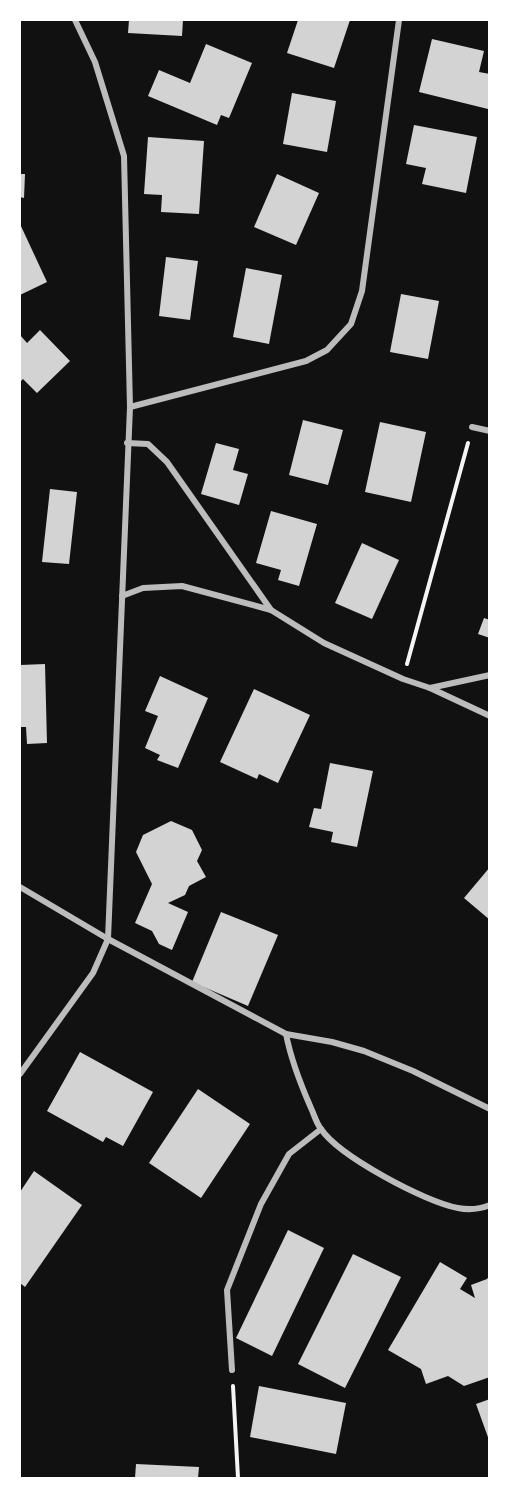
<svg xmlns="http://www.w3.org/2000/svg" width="509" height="1498" font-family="'Source Sans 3',sans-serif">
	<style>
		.building { fill: #d3d3d3 }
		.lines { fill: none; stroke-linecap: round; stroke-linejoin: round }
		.path { stroke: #f5f5f5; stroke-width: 4 }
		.minor { stroke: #bcbcbc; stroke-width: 6 }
	</style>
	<rect width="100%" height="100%" fill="#111"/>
	<g class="building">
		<polygon points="129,20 183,20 182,36 128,33"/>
		<polygon points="298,20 350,20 334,68 287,53"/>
		<polygon points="432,39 484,51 479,72 490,74 488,109 419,92"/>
		<polygon points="206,44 252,63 229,118 221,115 217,125 148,96 159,70 190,83"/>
		<polygon points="292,93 336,101 327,152 283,144"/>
		<polygon points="414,125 477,137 466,193 422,184 426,168 406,164"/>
		<polygon points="148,137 204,141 199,214 161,212 162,195 144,194"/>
		<polygon points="20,174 25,174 24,198 20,197"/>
		<polygon points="277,174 319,193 296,245 254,227"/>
		<polygon points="20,224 47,282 20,295"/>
		<polygon points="166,257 198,261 190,320 159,316"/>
		<polygon points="246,268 282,275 269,344 233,337"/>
		<polygon points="401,294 439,301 428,359 390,352"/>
		<polygon points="40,330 70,361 37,393 23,379 20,382 20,335 27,343"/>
		<polygon points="303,420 343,430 328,485 289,475"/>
		<polygon points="380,422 426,432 411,502 365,492"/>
		<polygon points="216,443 239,449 233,470 248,474 239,505 201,494"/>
		<polygon points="50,489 77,492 69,564 42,562"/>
		<polygon points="271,511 317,524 299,586 278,580 281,570 256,563"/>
		<polygon points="362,543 399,560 372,619 335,603"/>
		<polygon points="484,618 490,620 490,638 478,634"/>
		<polygon points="45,664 47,743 27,744 26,727 20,727 20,665"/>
		<polygon points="160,676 208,698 178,768 157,760 160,755 145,748 158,716 145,711"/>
		<polygon points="254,689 310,715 278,783 259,774 257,779 220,762"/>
		<polygon points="330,763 373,771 357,847 331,842 333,832 309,827 314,808 321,809"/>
		<polygon points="171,821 192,830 202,850 197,861 206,877 189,886 185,895 168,903 188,912 172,950 159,944 152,931 135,923 152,884 136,852 143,835"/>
		<polygon points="490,867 490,920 464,898"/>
		<polygon points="221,912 278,935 248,1006 192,982"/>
		<polygon points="80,1052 153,1092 123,1146 106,1137 103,1142 47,1111"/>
		<polygon points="198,1089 250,1124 201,1198 149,1163"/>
		<polygon points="34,1171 82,1205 25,1287 20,1283 20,1192"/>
		<polygon points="288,1230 324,1248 272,1356 236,1338"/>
		<polygon points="353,1254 401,1277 345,1388 298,1364"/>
		<polygon points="440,1262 467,1278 460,1289 475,1298 471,1285 487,1279 490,1275 490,1377 464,1386 448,1376 426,1384 421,1369 388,1350"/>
		<polygon points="259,1386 346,1403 336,1454 250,1437"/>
		<polygon points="490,1399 490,1440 489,1440 476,1404"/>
		<polygon points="136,1464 199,1467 198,1478 135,1478"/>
	</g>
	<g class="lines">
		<g class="path">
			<polyline points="407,664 468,443"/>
			<polyline points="233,1386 238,1478"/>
		</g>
		<g class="minor">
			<polyline points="130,407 306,361 327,350 351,324 362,291 399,20"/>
			<polyline points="472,427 490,431"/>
			<polyline points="127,443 148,444 167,462 271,610"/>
			<polyline points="122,596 143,588 182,586 271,610 324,643 403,679 430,688 490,716"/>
			<polyline points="430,688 490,675"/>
			<polyline points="20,887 108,939 286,1034 332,1042 364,1051 413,1071 490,1109"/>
			<path d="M 286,1034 C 291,1060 300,1083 311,1108 C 314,1114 316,1123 321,1129 C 339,1156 425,1202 458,1208 C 468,1210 480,1209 490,1205"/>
			<polyline points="20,1074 93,973 108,939 130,407 124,156 95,62 75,20"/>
			<polyline points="232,1370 227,1290 261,1204 289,1154 321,1129"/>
		</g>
	</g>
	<rect width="509" height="1498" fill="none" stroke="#ffffff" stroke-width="42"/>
</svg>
